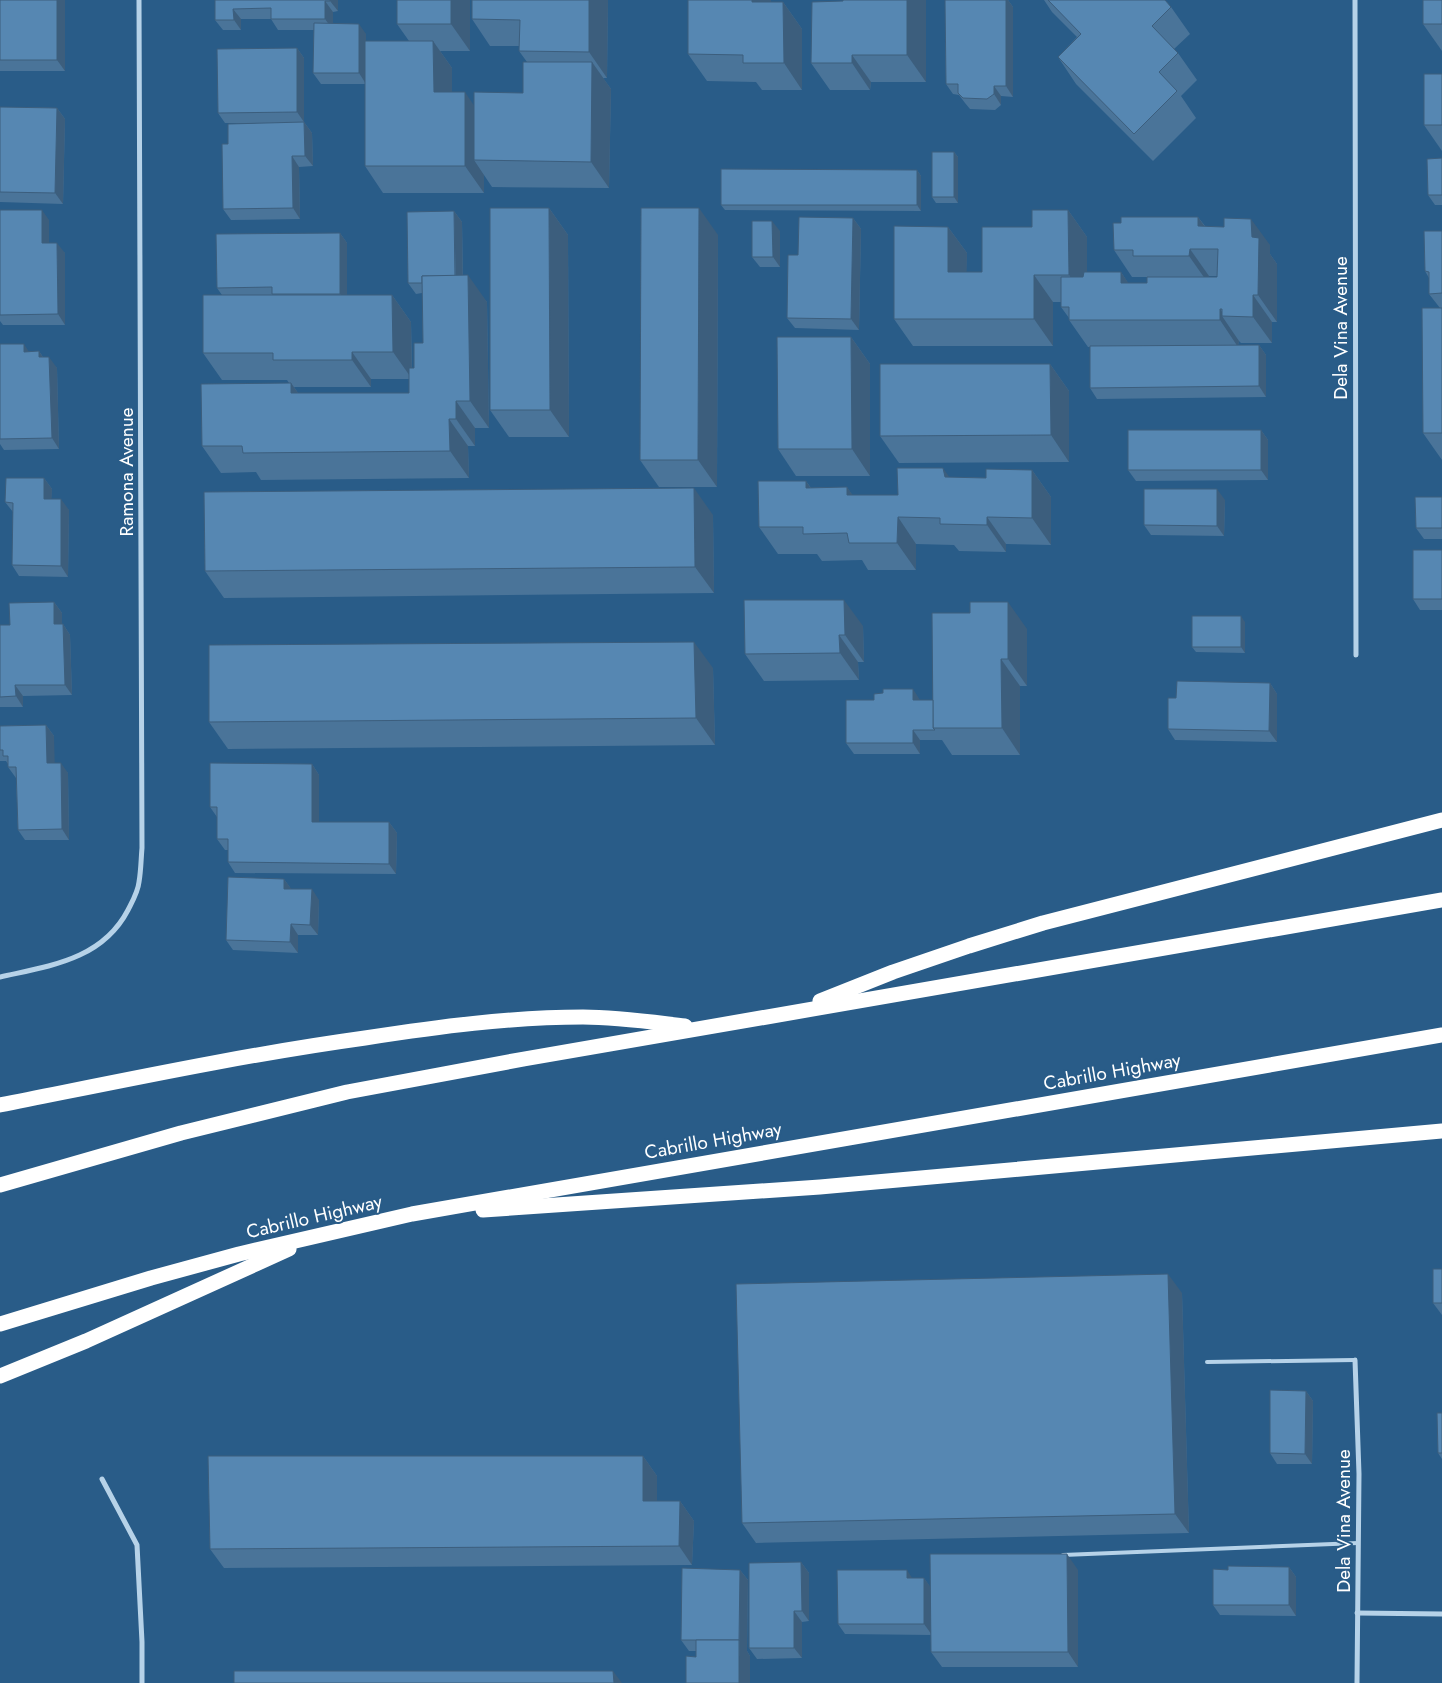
<svg xmlns="http://www.w3.org/2000/svg" width="1442" height="1683" font-family="Jost,sans-serif">
	<style>
		.lines { fill: none; stroke-linecap: round; stroke-linejoin: round }
		.lane { stroke: #b6d2e8; stroke-width: 4 }
		.street { stroke: #b6d2e8; stroke-width: 5 }
		.highway { stroke: #fff; stroke-width: 15 }
		.wall { fill: #4a7499; fill-rule: evenodd }
		.shaded-wall { fill: #3c5e7d }
		.building { fill: #5687b2; stroke: #3c5e7d }
		.labels { text-anchor: middle; stroke-width: 4; stroke-linejoin: round; paint-order: stroke }
		.street-label { font-size: 19px; fill: #fff; stroke: #295c88 }
	</style>
	<rect width="100%" height="100%" fill="#295c88"/>
	<g class="lines">
		<g class="lane">
			<polyline points="1207,1362 1355,1360"/>
			<polyline points="1063,1555 1358,1543"/>
		</g>
		<g class="street">
			<polyline points="1355,0 1356,655"/>
			<path d="M 0,977 C 49,966 102,960 128,910 C 132,902 138,892 139,882 C 141,871 141,859 142,848 L 139,0"/>
			<polyline points="1355,1360 1359,1474 1357,1683"/>
			<polyline points="102,1479 137,1545 142,1642 142,1683"/>
			<polyline points="1357,1613 1442,1614"/>
		</g>
		<g class="highway">
			<polyline points="820,1001 893,972 969,946 1043,923 1442,820"/>
			<path d="M 0,1105 C 121,1081 242,1055 365,1038 C 437,1027 510,1017 583,1017 C 617,1017 651,1022 685,1026"/>
			<polyline points="0,1185 181,1133 347,1092 524,1059 1442,900"/>
			<polyline points="483,1210 820,1187 1442,1131"/>
			<polyline points="0,1324 151,1278 239,1254 412,1214 1442,1035"/>
			<polyline points="0,1376 86,1341 289,1249"/>
		</g>
	</g>
	<g class="wall">
		<rect x="0" y="0" width="65" height="71"/>
		<polygon points="215,0 338,0 338,11 333,12 333,23 366,34 366,41 409,41 397,24 470,0 470,51 440,51 452,68 452,92 474,106 523,93 527,62 519,51 519,46 490,46 472,19 608,0 607,78 603,78 611,89 609,188 492,187 484,175 484,193 383,193 365,166 365,84 321,84 313,73 314,30 278,30 271,19 241,19 241,30 223,30 215,20"/>
		<polygon points="926,0 926,82 871,82 870,90 830,90 811,63"/>
		<polygon points="945,0 1008,0 1013,7 1013,97 1001,96 1001,105 995,110 970,109 965,103 959,95 953,94 946,84"/>
		<polygon points="1044,0 1165,0 1171,7 1190,34 1174,49 1178,53 1197,80 1181,96 1196,118 1153,161 1076,84 1058,57 1077,37 1052,12"/>
		<polygon points="1442,0 1442,51 1423,24"/>
		<polygon points="771,2 783,2 802,29 802,90 762,90 756,82 707,81 688,54"/>
		<polygon points="297,48 304,58 304,122 312,133 313,166 299,167 300,219 231,220 223,209 228,144 257,123 225,123 218,113"/>
		<polygon points="1442,74 1442,151 1424,125"/>
		<polygon points="0,107 57,108 65,119 63,204 0,202"/>
		<polygon points="954,152 958,157 958,203 936,203 932,197"/>
		<polygon points="1442,158 1442,205 1435,205 1428,195"/>
		<polygon points="917,170 921,176 921,211 725,210 721,205"/>
		<polygon points="549,208 568,235 569,437 509,437 490,410"/>
		<polygon points="0,210 49,220 49,243 65,253 65,325 3,325 0,321"/>
		<path d="M 1068,210 L 1087,237 L 1087,272 L 1121,272 L 1128,283 L 1147,283 L 1148,277 L 1132,277 L 1114,250 L 1121,223 L 1198,217 L 1205,226 L 1270,245 L 1270,254 L 1277,264 L 1277,322 L 1272,322 L 1272,343 L 1241,343 L 1239,341 L 1238,345 L 1259,345 L 1266,355 L 1266,397 L 1097,399 L 1090,388 L 1090,347 L 1088,347 L 1069,320 L 1069,318 L 1061,307 L 1061,302 L 1053,302 L 1053,346 L 913,346 L 894,319 L 948,227 L 967,253 L 966,272 L 982,272 L 1032,227 ZM 1209,276 L 1217,276 L 1217,277 L 1209,277 Z"/>
		<path d="M 454,211 L 462,222 L 463,275 L 487,302 L 489,428 L 475,428 L 475,446 L 468,446 L 469,478 L 261,480 L 256,472 L 221,473 L 202,446 L 289,383 L 287,380 L 222,380 L 203,353 L 222,295 L 217,288 L 340,233 L 347,243 L 347,295 L 392,295 L 411,322 L 412,368 L 414,368 L 423,343 L 422,293 L 416,294 L 408,283 ZM 371,379 L 409,379 L 409,393 L 298,393 L 294,387 L 371,387 Z"/>
		<polygon points="853,218 861,229 859,330 795,328 787,318 798,255"/>
		<polygon points="780,231 780,267 760,267 752,257"/>
		<polygon points="1442,231 1442,460 1423,433 1440,308 1429,294 1429,278 1425,271"/>
		<polygon points="718,235 717,487 659,487 640,460"/>
		<polygon points="851,337 870,364 870,476 796,476 778,449"/>
		<polygon points="0,344 29,352 39,351 43,357 57,368 59,449 4,450 0,444"/>
		<polygon points="1050,364 1069,391 1069,462 899,463 880,436"/>
		<polygon points="1261,430 1268,440 1268,480 1136,481 1128,470"/>
		<polygon points="1032,470 1051,497 1051,545 1006,544 1006,552 959,551 954,545 916,544 916,570 868,570 862,560 822,561 817,554 778,554 759,527 806,481 811,488 847,487 852,495 898,495 950,477 986,478"/>
		<polygon points="44,478 52,489 51,499 69,510 68,577 19,576 12,565 13,512 5,502"/>
		<polygon points="1442,497 1442,539 1424,539 1416,528"/>
		<polygon points="1225,500 1224,536 1151,535 1144,525"/>
		<polygon points="713,515 714,593 224,598 205,571"/>
		<polygon points="1442,550 1442,610 1420,610 1413,599"/>
		<polygon points="54,602 62,613 62,624 63,624 70,635 72,695 23,696 23,707 0,707 0,625 10,625"/>
		<polygon points="1245,622 1245,653 1196,652 1192,647"/>
		<polygon points="863,626 864,662 858,662 859,680 764,681 745,654"/>
		<polygon points="1027,629 1027,686 1020,686 1020,755 952,755 942,740 920,740 920,754 854,754 846,743 920,700 933,700"/>
		<polygon points="713,668 715,745 228,749 209,722"/>
		<polygon points="1270,683 1277,694 1277,742 1175,740 1168,729 1176,698"/>
		<polygon points="46,725 54,736 54,763 68,773 69,840 25,840 18,830 16,778 8,767 8,764 6,761 0,761 0,726"/>
		<polygon points="312,764 319,775 319,822 389,822 397,833 396,874 235,873 228,862 228,850 225,850 217,839 217,817 210,807"/>
		<polygon points="284,879 291,889 319,900 318,935 298,935 298,953 233,950 226,940"/>
		<polygon points="1442,1269 1442,1315 1433,1303"/>
		<polygon points="1182,1293 1189,1533 756,1543 742,1523"/>
		<polygon points="1306,1391 1313,1401 1312,1464 1277,1464 1270,1453"/>
		<polygon points="1442,1413 1442,1459 1438,1453"/>
		<polygon points="643,1456 657,1476 657,1501 680,1501 694,1521 692,1565 224,1568 210,1549"/>
		<polygon points="801,1562 809,1573 809,1621 802,1622 802,1658 757,1659 749,1648"/>
		<polygon points="1289,1567 1296,1577 1296,1616 1220,1615 1213,1605 1228,1570"/>
		<polygon points="740,1570 748,1580 747,1651 750,1656 696,1657 696,1651 689,1651 681,1640"/>
		<polygon points="1078,1570 1078,1667 942,1667 931,1652 931,1635 845,1634 838,1624 912,1578 924,1578 930,1587"/>
	</g>
	<g class="shaded-wall">
		<polygon points="57,0 65,0 65,71 57,60"/>
		<polygon points="330,0 338,0 338,11 330,1"/>
		<polygon points="451,0 470,0 470,51 451,24"/>
		<polygon points="589,0 608,0 607,78 589,52"/>
		<polygon points="752,0 771,0 771,29 752,2"/>
		<polygon points="907,0 926,0 926,82 907,55"/>
		<polygon points="1006,0 1008,0 1013,7 1013,97 1006,86"/>
		<polygon points="325,1 333,12 333,30 325,19"/>
		<polygon points="783,2 802,29 802,90 784,63"/>
		<polygon points="233,9 241,19 241,30 234,20"/>
		<polygon points="359,24 366,34 366,84 359,73"/>
		<polygon points="433,41 452,68 452,119 434,92"/>
		<polygon points="297,48 304,58 304,122 312,133 313,166 305,156 304,122 297,112"/>
		<polygon points="852,55 871,82 870,90 852,63"/>
		<polygon points="592,62 611,89 609,188 591,162"/>
		<polygon points="994,86 1001,96 1001,105 994,94"/>
		<polygon points="465,92 483,119 474,160 484,175 484,193 465,166"/>
		<polygon points="57,108 65,119 63,204 55,193"/>
		<polygon points="954,152 958,157 958,203 954,197"/>
		<polygon points="292,156 299,167 300,219 293,208"/>
		<polygon points="917,170 921,176 921,211 917,205"/>
		<polygon points="549,208 568,235 569,437 550,410"/>
		<polygon points="699,208 718,235 717,487 698,460"/>
		<polygon points="42,210 49,220 49,253 42,243"/>
		<polygon points="1068,210 1087,237 1087,302 1069,275"/>
		<polygon points="454,211 462,222 463,293 456,282"/>
		<polygon points="1198,217 1217,244 1198,226"/>
		<polygon points="853,218 861,229 859,330 851,319"/>
		<polygon points="1251,219 1270,245 1270,254 1277,264 1277,322 1258,295 1252,237"/>
		<polygon points="772,221 780,231 780,267 773,257"/>
		<polygon points="948,227 967,253 966,299 948,272"/>
		<polygon points="340,233 347,243 347,304 340,294"/>
		<polygon points="57,243 65,253 65,325 58,314"/>
		<polygon points="1190,249 1209,276 1208,283 1189,256"/>
		<polygon points="1121,272 1139,299 1121,283"/>
		<polygon points="468,275 487,302 489,428 470,401"/>
		<polygon points="1034,275 1053,302 1053,346 1034,319"/>
		<polygon points="392,295 411,322 412,379 393,352"/>
		<polygon points="1253,295 1272,322 1272,343 1253,317"/>
		<polygon points="1220,309 1225,316 1222,316 1239,341 1238,347 1220,320"/>
		<polygon points="851,337 870,364 870,476 852,449"/>
		<polygon points="24,344 31,355 24,352"/>
		<polygon points="1259,345 1266,355 1266,397 1259,386"/>
		<polygon points="39,351 46,362 39,357"/>
		<polygon points="352,352 371,379 371,387 352,360"/>
		<polygon points="49,357 57,368 59,449 52,438"/>
		<polygon points="1050,364 1069,391 1069,462 1051,435"/>
		<polygon points="291,383 310,410 291,393"/>
		<polygon points="456,401 475,428 475,446 456,419"/>
		<polygon points="449,419 468,446 469,478 450,451"/>
		<polygon points="1261,430 1268,440 1268,480 1261,470"/>
		<polygon points="943,468 962,495 945,477"/>
		<polygon points="1032,470 1051,497 1051,545 1032,518"/>
		<polygon points="44,478 52,489 51,510 44,499"/>
		<polygon points="806,481 824,508 806,488"/>
		<polygon points="847,487 866,514 847,495"/>
		<polygon points="694,488 713,515 714,593 695,567"/>
		<polygon points="1217,489 1225,500 1224,536 1217,526"/>
		<polygon points="61,499 69,510 68,577 61,566"/>
		<polygon points="898,517 916,544 916,570 897,543"/>
		<polygon points="987,517 1006,544 1006,552 987,525"/>
		<polygon points="844,600 863,626 864,662 845,635"/>
		<polygon points="54,602 62,613 62,635 54,624"/>
		<polygon points="1008,602 1027,629 1027,686 1008,659"/>
		<polygon points="1241,616 1245,622 1245,653 1241,647"/>
		<polygon points="63,624 70,635 72,695 65,685"/>
		<polygon points="839,635 858,662 859,680 840,653"/>
		<polygon points="694,642 713,668 715,745 696,718"/>
		<polygon points="1001,659 1020,686 1020,755 1002,728"/>
		<polygon points="1270,683 1277,694 1277,742 1269,731"/>
		<polygon points="15,685 23,696 23,707 16,696"/>
		<polygon points="913,689 920,700 913,700"/>
		<polygon points="46,725 54,736 55,773 47,763"/>
		<polygon points="913,730 920,740 920,754 913,743"/>
		<polygon points="61,763 68,773 69,840 62,829"/>
		<polygon points="312,764 319,775 319,832 312,822"/>
		<polygon points="389,822 397,833 396,874 389,864"/>
		<polygon points="284,879 292,890 284,889"/>
		<polygon points="312,889 319,900 318,935 310,925"/>
		<polygon points="291,924 298,935 298,953 290,942"/>
		<polygon points="1168,1274 1182,1293 1189,1533 1175,1514"/>
		<polygon points="1306,1391 1313,1401 1312,1464 1305,1454"/>
		<polygon points="643,1456 657,1476 657,1521 643,1501"/>
		<polygon points="680,1501 694,1521 692,1565 679,1546"/>
		<polygon points="1067,1554 1078,1570 1078,1667 1068,1652"/>
		<polygon points="801,1562 809,1573 809,1621 802,1611"/>
		<polygon points="1289,1567 1296,1577 1296,1616 1289,1605"/>
		<polygon points="740,1570 748,1580 747,1651 750,1656 750,1683 739,1683"/>
		<polygon points="907,1570 914,1581 907,1578"/>
		<polygon points="924,1578 932,1589 932,1635 924,1624"/>
		<polygon points="794,1611 802,1622 802,1658 794,1648"/>
		<polygon points="613,1671 622,1683 614,1683"/>
	</g>
	<g class="building">
		<rect x="0" y="0" width="57" height="60"/>
		<polygon points="215,0 330,0 330,1 325,1 325,19 271,19 271,8 233,9 234,20 215,20"/>
		<rect x="397" y="0" width="54" height="24"/>
		<polygon points="472,0 589,0 589,52 519,51 520,20 472,19"/>
		<polygon points="688,0 752,0 752,2 783,2 784,63 743,63 743,55 688,54"/>
		<polygon points="843,0 907,0 907,55 852,55 852,63 811,63 812,2 843,1"/>
		<polygon points="945,0 1006,0 1006,86 994,86 994,94 987,99 963,98 958,93 958,84 946,84"/>
		<polygon points="1048,0 1165,0 1171,7 1152,26 1178,53 1159,72 1177,91 1134,134 1058,57 1081,34"/>
		<rect x="1423" y="0" width="19" height="24"/>
		<polygon points="314,23 359,24 359,73 313,73"/>
		<polygon points="365,41 433,41 434,92 465,92 465,166 365,166"/>
		<polygon points="297,48 297,112 218,113 217,49"/>
		<polygon points="523,62 592,62 591,162 474,160 474,92 523,93"/>
		<rect x="1424" y="74" width="18" height="51"/>
		<polygon points="0,107 57,108 55,193 0,192"/>
		<polygon points="304,122 305,156 292,156 293,208 223,209 222,144 228,144 228,124"/>
		<rect x="932" y="152" width="22" height="45"/>
		<polygon points="1442,158 1442,195 1428,195 1427,159"/>
		<polygon points="721,169 917,170 917,205 721,205"/>
		<polygon points="490,208 549,208 550,410 490,410"/>
		<polygon points="641,208 699,208 698,460 640,460"/>
		<polygon points="0,210 42,210 42,243 57,243 58,314 0,315"/>
		<polygon points="1032,210 1068,210 1069,275 1034,275 1034,319 894,319 894,226 948,227 948,272 982,272 982,227 1032,227"/>
		<polygon points="454,211 455,276 422,276 422,283 408,283 407,212"/>
		<polygon points="799,217 853,218 851,319 787,318 788,255 798,255"/>
		<polygon points="1121,217 1198,217 1198,226 1224,227 1224,218 1251,219 1252,237 1259,238 1258,295 1253,295 1253,317 1222,316 1222,309 1220,309 1220,320 1069,320 1069,307 1061,307 1061,277 1083,277 1084,272 1121,272 1121,283 1147,283 1147,277 1217,277 1218,249 1190,249 1189,256 1133,256 1133,250 1114,250 1113,223 1121,223"/>
		<polygon points="752,221 772,221 773,257 752,257"/>
		<polygon points="1424,231 1442,231 1442,293 1429,294 1429,272 1425,271"/>
		<polygon points="340,233 340,294 272,294 272,287 217,288 216,234"/>
		<polygon points="468,275 470,401 456,401 456,419 449,419 450,451 243,453 242,446 202,446 201,384 291,383 291,393 409,393 409,368 414,368 414,343 423,343 422,276"/>
		<polygon points="203,295 392,295 393,352 352,352 352,360 273,360 273,353 203,353"/>
		<polygon points="1422,308 1442,308 1442,433 1423,433"/>
		<polygon points="777,337 851,337 852,449 778,449"/>
		<polygon points="0,344 24,344 24,352 39,351 39,357 49,357 52,438 0,439"/>
		<polygon points="1259,345 1259,386 1090,388 1090,346"/>
		<polygon points="880,364 1050,364 1051,435 880,436"/>
		<rect x="1128" y="430" width="133" height="40"/>
		<polygon points="897,468 943,468 945,477 986,478 986,469 1032,470 1032,518 987,517 987,525 940,524 940,518 898,517 897,543 849,543 847,533 803,534 803,527 759,527 758,481 806,481 806,488 847,487 847,495 898,495"/>
		<polygon points="6,478 44,478 44,499 61,499 61,566 12,565 13,503 5,502"/>
		<polygon points="694,488 695,567 205,571 204,492"/>
		<polygon points="1144,489 1217,489 1217,526 1144,525"/>
		<polygon points="1415,497 1442,497 1442,528 1416,528"/>
		<rect x="1413" y="550" width="29" height="49"/>
		<polygon points="744,600 844,600 845,635 839,635 840,653 745,654"/>
		<polygon points="54,602 54,624 63,624 65,685 15,685 16,696 0,697 0,625 10,625 9,603"/>
		<polygon points="970,602 1008,602 1008,659 1001,659 1002,728 933,728 932,613 970,613"/>
		<rect x="1192" y="616" width="49" height="31"/>
		<polygon points="694,642 696,718 209,722 209,645"/>
		<polygon points="1177,681 1270,683 1269,731 1168,729 1168,698 1176,698"/>
		<polygon points="883,689 913,689 913,700 933,700 933,728 935,730 913,730 913,743 846,743 846,700 874,700 874,694 883,693"/>
		<polygon points="46,725 47,763 61,763 62,829 18,830 16,767 8,767 8,756 3,756 3,750 0,750 0,726"/>
		<polygon points="210,763 312,764 312,822 389,822 389,864 228,862 228,839 217,839 217,807 210,807"/>
		<polygon points="228,877 284,879 284,889 312,889 310,925 291,924 290,942 226,940"/>
		<rect x="1433" y="1269" width="9" height="34"/>
		<polygon points="1168,1274 1175,1514 742,1523 736,1284"/>
		<polygon points="1270,1390 1306,1391 1305,1454 1270,1453"/>
		<polygon points="1437,1413 1442,1413 1442,1453 1438,1453"/>
		<polygon points="208,1456 643,1456 643,1501 680,1501 679,1546 210,1549"/>
		<polygon points="930,1554 1067,1554 1068,1652 931,1652"/>
		<polygon points="801,1562 802,1611 794,1611 794,1648 749,1648 749,1563"/>
		<polygon points="1228,1566 1289,1567 1289,1605 1213,1605 1213,1569 1228,1570"/>
		<polygon points="682,1568 740,1570 739,1641 739,1640 681,1640"/>
		<polygon points="837,1570 907,1570 907,1578 924,1578 924,1624 838,1624"/>
		<polygon points="696,1640 739,1640 739,1683 686,1683 686,1656 696,1657"/>
		<polygon points="234,1671 613,1671 614,1683 234,1683"/>
	</g>
	<g class="labels">
		<g class="street-label">
			<text transform="translate(1340 328) rotate(-90)" y="7">Dela Vina Avenue</text>
			<text transform="translate(126 472) rotate(-90)" y="7">Ramona Avenue</text>
			<text transform="translate(1112 1071) rotate(-10)" y="7">Cabrillo Highway</text>
			<text transform="translate(713 1140) rotate(-10)" y="7">Cabrillo Highway</text>
			<text transform="translate(314 1216) rotate(-13)" y="7">Cabrillo Highway</text>
			<text transform="translate(1343 1521) rotate(-90)" y="7">Dela Vina Avenue</text>
		</g>
	</g>
</svg>
